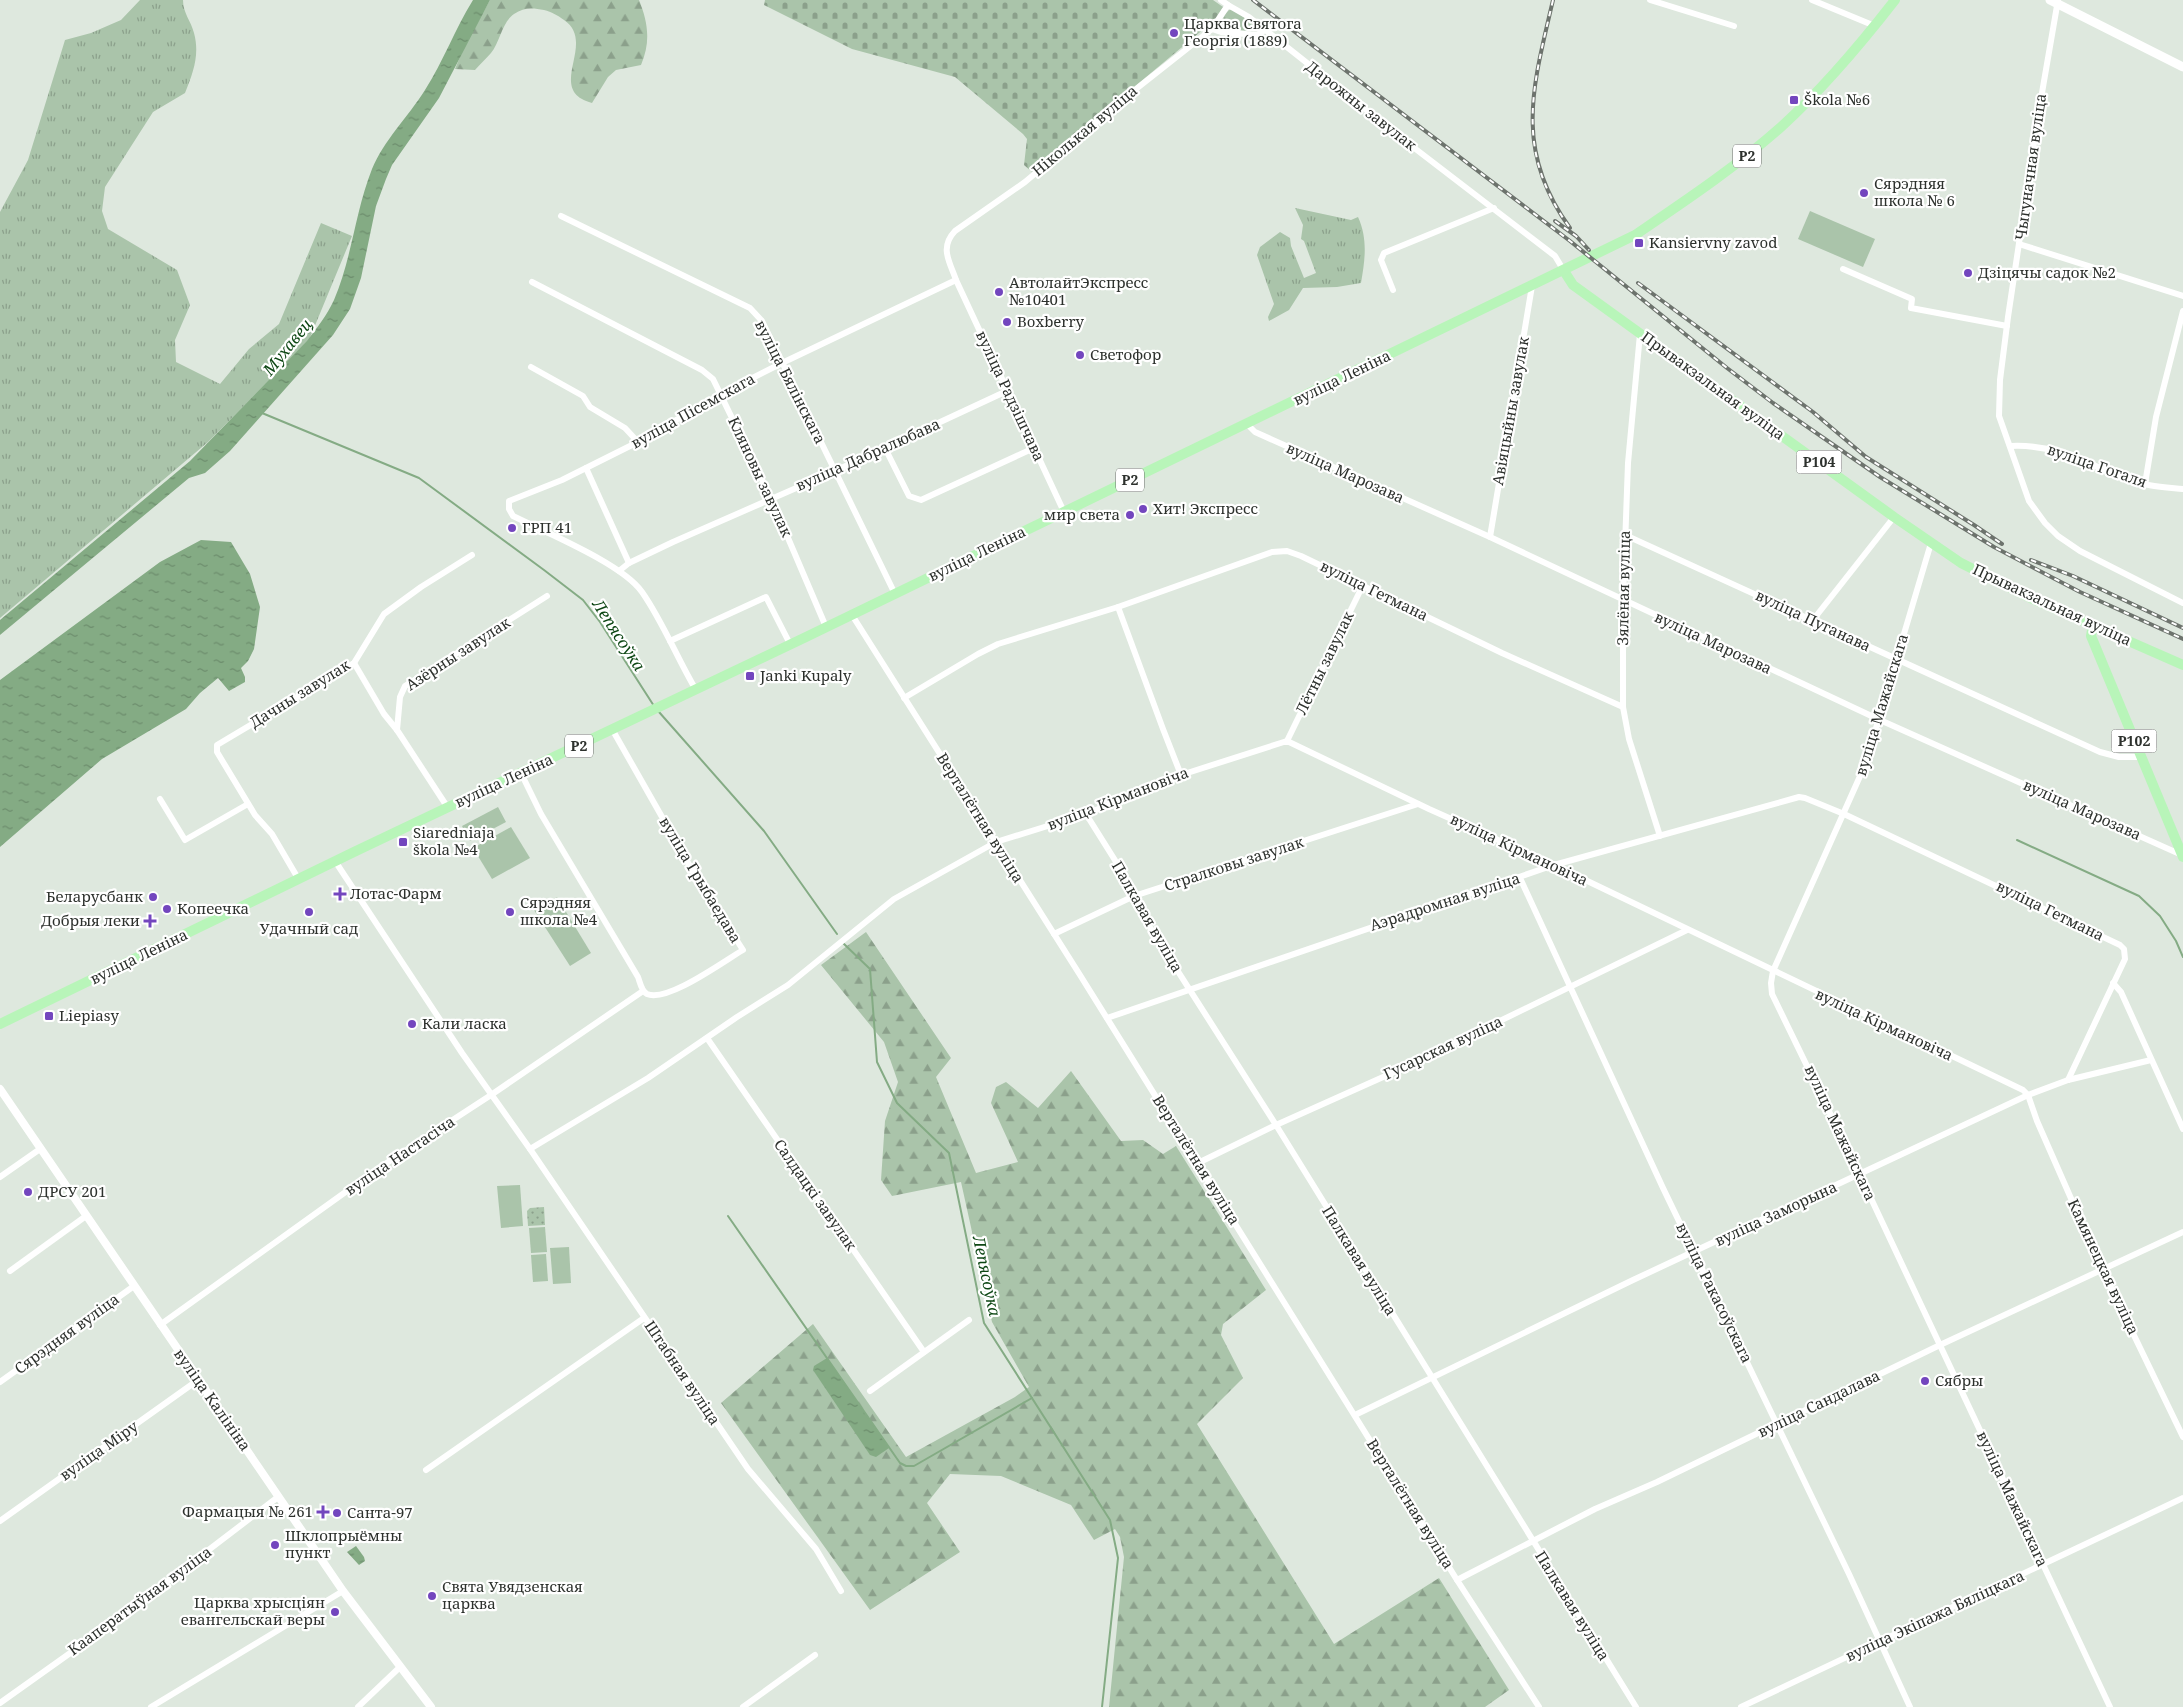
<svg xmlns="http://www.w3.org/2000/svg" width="2183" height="1707" font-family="'Noto Serif',serif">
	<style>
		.grass { fill: url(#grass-tufts) }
		.forest { fill: url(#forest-firs) }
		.cemetery { fill: url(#cemetery-stones) }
		.park { fill: url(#park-dots) }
		.pitch { fill: #aac4aa }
		.water { fill: url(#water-ripples) }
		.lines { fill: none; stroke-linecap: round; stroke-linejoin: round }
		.stream { stroke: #84ab84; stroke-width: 2 }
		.minor { stroke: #fff; stroke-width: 6 }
		.tertiary { stroke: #fff; stroke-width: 8 }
		.secondary { stroke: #fff; stroke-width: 9 }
		.primary { stroke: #b8f5b9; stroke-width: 10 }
		.rail-casing { stroke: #6d736d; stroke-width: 4 }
		.rail { stroke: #fff; stroke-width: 2; stroke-dasharray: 5.5; stroke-linecap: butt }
		.poi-dot { fill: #7346be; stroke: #fff; stroke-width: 2 }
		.labels { text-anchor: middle; stroke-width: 4.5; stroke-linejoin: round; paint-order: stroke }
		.shield { fill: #fff; stroke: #6c6f6c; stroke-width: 1 }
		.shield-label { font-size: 14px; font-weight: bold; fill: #2d312d }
		.poi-label { font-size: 15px; fill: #2d312d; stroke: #fff; text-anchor: start }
		.street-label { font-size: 15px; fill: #2d312d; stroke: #fff }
		.water-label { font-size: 16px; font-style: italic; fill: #0c4613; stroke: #fff }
	</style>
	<defs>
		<pattern id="grass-tufts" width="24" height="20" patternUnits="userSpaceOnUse" patternTransform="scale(1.25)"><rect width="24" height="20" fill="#aac4aa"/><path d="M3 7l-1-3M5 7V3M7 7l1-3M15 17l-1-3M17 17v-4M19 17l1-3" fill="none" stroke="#8ba08b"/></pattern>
		<pattern id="forest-firs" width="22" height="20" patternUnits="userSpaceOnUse" patternTransform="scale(1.25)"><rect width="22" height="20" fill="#aac4aa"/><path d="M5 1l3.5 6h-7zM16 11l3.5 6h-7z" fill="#8ba08b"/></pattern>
		<pattern id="cemetery-stones" width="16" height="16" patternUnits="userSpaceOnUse" patternTransform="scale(1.25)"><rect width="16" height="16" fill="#aac4aa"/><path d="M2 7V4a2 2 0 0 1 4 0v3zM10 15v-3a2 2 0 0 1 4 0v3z" fill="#8ba08b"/></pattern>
		<pattern id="park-dots" width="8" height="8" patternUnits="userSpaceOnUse" patternTransform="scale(1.25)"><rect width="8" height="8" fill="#aac4aa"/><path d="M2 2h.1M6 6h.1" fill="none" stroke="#8ba08b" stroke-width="1.8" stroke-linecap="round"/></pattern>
		<pattern id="water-ripples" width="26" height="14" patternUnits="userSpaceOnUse" patternTransform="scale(1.25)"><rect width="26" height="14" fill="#84ab84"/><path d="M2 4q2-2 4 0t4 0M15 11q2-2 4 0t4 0" fill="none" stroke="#6c8c6c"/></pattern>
	</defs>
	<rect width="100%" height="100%" fill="#dee8de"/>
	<g class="grass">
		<path d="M 140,0 L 183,0 C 183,13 191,21 194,33 C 200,55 193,73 185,93 L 153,112 L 105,187 L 102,211 L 108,229 L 177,270 L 190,305 L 175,340 L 176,362 L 220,384 L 249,349 L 279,324 L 321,223 L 352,236 L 309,340 L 208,442 L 0,618 L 0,212 L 28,160 L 65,40 L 91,33 L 121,20 Z"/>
		<path d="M 1232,9 L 1255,25 L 1253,31 L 1221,29 C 1221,20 1223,12 1232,9 Z"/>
		<path d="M 1295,208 L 1351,220 L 1358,217 C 1368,239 1365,260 1361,283 L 1337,287 L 1303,288 L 1289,310 L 1269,321 L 1268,317 L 1274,304 L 1257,255 L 1260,247 L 1280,232 L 1290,238 L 1291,246 L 1304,278 L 1316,273 L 1304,241 L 1301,239 L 1303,225 Z"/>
	</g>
	<g class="forest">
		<path d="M 490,0 L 639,0 C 648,22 651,42 641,65 L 616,70 L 608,77 L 592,103 C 544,90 598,43 564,20 C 557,15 552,12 544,10 C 533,8 524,7 514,14 C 502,22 500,42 491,53 C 486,59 480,64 475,70 L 455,69 L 465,45 Z"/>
		<polygon points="866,932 951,1058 936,1077 976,1173 1018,1162 991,1103 996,1087 1006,1082 1038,1108 1071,1071 1121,1141 1143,1140 1163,1154 1176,1146 1266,1290 1223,1324 1221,1335 1243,1378 1197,1424 1334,1644 1439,1578 1509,1690 1485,1707 1109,1707 1124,1557 1120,1537 1115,1529 1094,1540 1071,1505 1001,1476 950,1474 927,1503 960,1552 870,1610 721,1403 813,1324 906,1457 1015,1397 1029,1387 992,1322 961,1182 892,1196 881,1180 885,1121 898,1082 884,1042 821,965"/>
	</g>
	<polygon class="cemetery" points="765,0 1213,0 1223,7 1217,18 1032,172 1024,165 1027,139 1023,134 955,77 852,49 764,5"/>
	<polygon class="park" points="544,1207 545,1225 528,1226 527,1211 530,1208"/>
	<g class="pitch">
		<polygon points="1810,211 1875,239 1863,267 1798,239"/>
		<polygon points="498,807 506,822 470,841 462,826"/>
		<polygon points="511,827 530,858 492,879 473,848"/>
		<polygon points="557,897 591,953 570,966 534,910"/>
		<polygon points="520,1185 523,1226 501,1228 497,1186"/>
		<polygon points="545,1227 547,1252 531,1253 529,1228"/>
		<polygon points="569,1247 571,1283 553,1284 550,1248"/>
		<polygon points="546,1254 548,1281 533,1282 531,1255"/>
	</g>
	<g class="water">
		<path d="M 473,0 L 490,0 L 439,98 L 392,165 L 386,179 L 376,206 L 361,278 L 350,309 L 333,335 L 230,451 L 205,473 L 189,478 L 0,635 L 0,620 L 190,461 L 307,341 C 317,328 327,315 334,300 C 352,258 355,212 372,169 C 384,140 408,117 425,90 C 443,62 455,29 473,0 Z"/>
		<polygon points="201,540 231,542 250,574 260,607 254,649 248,661 241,668 245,677 245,682 229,691 218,678 200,693 186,709 102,759 0,847 0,680 160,562"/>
		<polygon points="827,1358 889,1448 876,1457 870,1455 813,1370 814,1366"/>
		<polygon points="356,1546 364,1557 365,1561 359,1565 347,1552"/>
	</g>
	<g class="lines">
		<g class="stream">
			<polyline points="262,413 419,478 544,570 583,600 600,622 654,706"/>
			<polyline points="659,712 764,831 837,934"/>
			<polyline points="2017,840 2139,896 2160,916 2176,941 2183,957"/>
			<polyline points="843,943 870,969 877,1062 897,1103 949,1153 984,1323 1110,1520 1118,1558 1102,1707"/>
			<polyline points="728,1216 900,1463 906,1466 914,1466 1032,1398"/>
		</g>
		<g class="minor">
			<polyline points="1650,0 1734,26"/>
			<polyline points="1812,0 1875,26"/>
			<polyline points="2058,0 2038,116 2008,317 2000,380 1999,416 2029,501 2045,523 2058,536 2080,551 2183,603"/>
			<polyline points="1228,5 1249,17 1413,147 1555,256 1564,271"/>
			<polyline points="1212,29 1228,5 1221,0"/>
			<polyline points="561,216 750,308 762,321 895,594"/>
			<polyline points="2019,244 2183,296"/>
			<polyline points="1843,269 1912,299 1911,308 2007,326"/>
			<polyline points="532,282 702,370 713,379 771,498 826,627"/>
			<polyline points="1393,290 1381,260 1384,253 1494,208"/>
			<polyline points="1640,334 1628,463 1623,601 1623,707 1629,739 1660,836"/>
			<polyline points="531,367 583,396 590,407 625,428 638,442"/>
			<polyline points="1247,424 1255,432 1490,537 1880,720 2182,855"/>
			<path d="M 2011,446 C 2056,444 2086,463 2126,479 C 2144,486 2164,487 2183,489"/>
			<polyline points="885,448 909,496 921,500 1034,448"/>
			<polyline points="586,468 629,563"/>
			<polyline points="2145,484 2156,417 2183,311"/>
			<path d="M 1064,512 L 956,280 C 950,262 939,248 955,231 L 1025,182 L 1131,93 L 1212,29 L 1221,32 L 1257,35 L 1265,30"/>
			<polyline points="1625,535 2100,752 2119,757 2141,757"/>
			<polyline points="1490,537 1532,286"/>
			<polyline points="1931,543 1865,765 1773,971 1771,983 1772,994 1860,1175 2110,1707"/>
			<polyline points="619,571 629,563 673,542 835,471 1009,390"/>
			<polyline points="852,615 1080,975 1457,1580 1539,1707"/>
			<polyline points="1813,620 1894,517"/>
			<polyline points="670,641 766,597 790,644"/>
			<polyline points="354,663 384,714 397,730 448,808"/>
			<path d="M 696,690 C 677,658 663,622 642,592 C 623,564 545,532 513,516 L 509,509 L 509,501 L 562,480 L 638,442 L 721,394 L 782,363 L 956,280"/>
			<polyline points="904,698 978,654 998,644 1118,607"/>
			<polyline points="397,730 400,697 405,686 547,596"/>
			<polyline points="1287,741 1363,585"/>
			<path d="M 521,773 L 541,814 L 638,977 C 640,982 641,991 647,994 C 667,1003 724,961 743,950 L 695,875 L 612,729"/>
			<polyline points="1181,775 1163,729 1118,607 1272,552 1287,551 1301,556 1502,653 1623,707"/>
			<polyline points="160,799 185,840 248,804"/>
			<polyline points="1086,814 1123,873 1142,915 1276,1125 1636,1707"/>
			<polyline points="335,861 462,1053 530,1149 748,1469 816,1549 841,1591"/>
			<polyline points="1520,878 1663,1188 1849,1574 1910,1707"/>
			<polyline points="299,880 272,834 255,815 217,752 217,745 354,663 384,614 421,587 472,555"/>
			<polyline points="1054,934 1134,896 1418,804"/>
			<polyline points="2113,983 2121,992 2183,1129"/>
			<polyline points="1107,1018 1554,865 1799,797 1805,798 1844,814 2120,945 2124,949 2125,959 2068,1080"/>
			<polyline points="707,1038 924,1352"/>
			<polyline points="530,1149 648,1078 737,1017 788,985 894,899 996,842 1086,814 1181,775 1287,741 1429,809 1554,865 2023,1090 2028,1095 2037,1121 2102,1269 2183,1437"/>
			<polyline points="1198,1163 1276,1125 1401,1069 1687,930"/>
			<polyline points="0,1177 40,1149"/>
			<polyline points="10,1271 86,1216"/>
			<polyline points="160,1325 379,1168 491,1095 643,991"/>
			<polyline points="0,1382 134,1286"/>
			<polyline points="870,1391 969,1320"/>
			<polyline points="1355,1415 1633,1280 2028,1095 2068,1080 2151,1060"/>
			<polyline points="426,1470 644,1318"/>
			<polyline points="0,1521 198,1380"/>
			<polyline points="1457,1580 1595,1509 1657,1482 1940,1345 2183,1232"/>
			<polyline points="0,1703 118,1619 278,1497"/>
			<polyline points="151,1707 343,1591"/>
			<polyline points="358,1707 400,1667"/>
			<polyline points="743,1707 815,1655"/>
			<polyline points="1741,1707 2183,1498"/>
		</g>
		<polyline class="tertiary" points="0,1089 343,1591 431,1707"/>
		<polyline class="secondary" points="2050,0 2183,67"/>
		<g class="primary">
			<polyline points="1564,271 1573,285 1894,517 1961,563 2035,600 2183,665"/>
			<polyline points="2093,625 2091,636 2183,857"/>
			<path d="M 0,1024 L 356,851 L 806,637 L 1635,235 C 1685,201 1736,167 1781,127 C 1824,88 1860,45 1895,0"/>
		</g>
		<defs>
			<g id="rail">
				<polyline points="1253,0 1570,241 1727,368 1773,403 1880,477 1994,547 2080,592 2183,639"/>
				<path d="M 1553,0 C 1533,86 1513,150 1570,228"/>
				<polyline points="1555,221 1576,236 1589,250"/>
				<polyline points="1638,283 1813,412 1866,457 1974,525 2002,544"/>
				<polyline points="2031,560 2073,576 2183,628"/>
			</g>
		</defs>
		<use href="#rail" class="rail-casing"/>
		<use href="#rail" class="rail"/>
	</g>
	<g class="poi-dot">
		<circle cx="1174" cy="33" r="5"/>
		<rect x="1789" y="95" width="10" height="10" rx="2.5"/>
		<circle cx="1864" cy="193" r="5"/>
		<rect x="1634" y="238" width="10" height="10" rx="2.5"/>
		<circle cx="1968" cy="273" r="5"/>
		<circle cx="999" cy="292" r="5"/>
		<circle cx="1007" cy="322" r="5"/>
		<circle cx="1080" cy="355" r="5"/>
		<circle cx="1143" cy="509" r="5"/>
		<circle cx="1130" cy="515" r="5"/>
		<circle cx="512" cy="528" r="5"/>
		<rect x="745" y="671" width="10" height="10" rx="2.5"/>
		<rect x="398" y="837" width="10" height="10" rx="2.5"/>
		<path d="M337.5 886.5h5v5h5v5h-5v5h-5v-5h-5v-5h5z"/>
		<circle cx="153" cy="897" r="5"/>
		<circle cx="167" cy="909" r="5"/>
		<circle cx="309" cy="912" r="5"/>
		<circle cx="510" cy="912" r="5"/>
		<path d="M147.5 913.5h5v5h5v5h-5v5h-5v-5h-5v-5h5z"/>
		<rect x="44" y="1011" width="10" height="10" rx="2.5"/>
		<circle cx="412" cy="1024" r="5"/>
		<circle cx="28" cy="1192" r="5"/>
		<circle cx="1925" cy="1381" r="5"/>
		<path d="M320.5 1504.5h5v5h5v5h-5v5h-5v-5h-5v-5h5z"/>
		<circle cx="337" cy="1513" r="5"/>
		<circle cx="275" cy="1545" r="5"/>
		<circle cx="432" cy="1596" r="5"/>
		<circle cx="335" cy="1612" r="5"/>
	</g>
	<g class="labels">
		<g class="shield">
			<rect x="1733" y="144.5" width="28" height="23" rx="4"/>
			<rect x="1796.5" y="450.5" width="45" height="23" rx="4"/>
			<rect x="1116" y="468.5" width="28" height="23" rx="4"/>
			<rect x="2111.5" y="729.5" width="45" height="23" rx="4"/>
			<rect x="565" y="734.5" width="28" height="23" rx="4"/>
		</g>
		<g class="shield-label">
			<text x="1747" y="161">Р2</text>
			<text x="1819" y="467">Р104</text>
			<text x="1130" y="485">Р2</text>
			<text x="2134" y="746">Р102</text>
			<text x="579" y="751">Р2</text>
		</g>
		<g class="poi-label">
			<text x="1184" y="29">Царква Святога<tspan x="1184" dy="17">Георгія (1889)</tspan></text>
			<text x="1804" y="105">Škola №6</text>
			<text x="1874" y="189">Сярэдняя<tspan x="1874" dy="17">школа № 6</tspan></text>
			<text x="1649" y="248">Kansiervny zavod</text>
			<text x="1978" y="278">Дзіцячы садок №2</text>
			<text x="1009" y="288">АвтолайтЭкспресс<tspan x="1009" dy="17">№10401</tspan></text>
			<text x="1017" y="327">Boxberry</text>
			<text x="1090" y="360">Светофор</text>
			<text x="1153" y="514">Хит! Экспресс</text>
			<text x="1120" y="520" text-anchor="end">мир света</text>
			<text x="522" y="533">ГРП 41</text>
			<text x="760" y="681">Janki Kupaly</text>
			<text x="413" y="838">Siaredniaja<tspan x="413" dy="17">škola №4</tspan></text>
			<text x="350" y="899">Лотас-Фарм</text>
			<text x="143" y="902" text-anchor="end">Беларусбанк</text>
			<text x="520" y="908">Сярэдняя<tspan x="520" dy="17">школа №4</tspan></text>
			<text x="177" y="914">Копеечка</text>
			<text x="140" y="926" text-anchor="end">Добрыя леки</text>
			<text x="309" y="934" text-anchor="middle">Удачный сад</text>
			<text x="59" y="1021">Liepiasy</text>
			<text x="422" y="1029">Кали ласка</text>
			<text x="38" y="1197">ДРСУ 201</text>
			<text x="1935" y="1386">Сябры</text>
			<text x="313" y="1517" text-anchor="end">Фармацыя № 261</text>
			<text x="347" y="1518">Санта-97</text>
			<text x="285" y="1541">Шклопрыёмны<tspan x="285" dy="17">пункт</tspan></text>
			<text x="442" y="1592">Свята Увядзенская<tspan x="442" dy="17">царква</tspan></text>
			<text x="325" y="1608" text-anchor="end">Царква хрысціян<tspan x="325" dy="17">евангельскай веры</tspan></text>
		</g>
		<g class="street-label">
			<text transform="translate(1361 106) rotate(38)" y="5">Дарожны завулак</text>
			<text transform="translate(1085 131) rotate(-40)" y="5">Ніколькая вуліца</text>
			<text transform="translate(2031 167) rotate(-82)" y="5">Чыгуначная вуліца</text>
			<text transform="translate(1342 378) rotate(-26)" y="5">вуліца Леніна</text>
			<text transform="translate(790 382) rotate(63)" y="5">вуліца Бялінскага</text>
			<text transform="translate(1713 386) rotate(36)" y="5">Прывакзальная вуліца</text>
			<text transform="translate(1010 396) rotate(65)" y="5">вуліца Радзішчава</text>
			<text transform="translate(693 411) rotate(-29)" y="5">вуліца Пісемскага</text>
			<text transform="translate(1511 411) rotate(-80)" y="5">Авіяцыйны завулак</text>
			<text transform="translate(868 455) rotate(-24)" y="5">вуліца Дабралюбава</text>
			<text transform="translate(2097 466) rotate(19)" y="5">вуліца Гогаля</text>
			<text transform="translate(1345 473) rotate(24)" y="5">вуліца Марозава</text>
			<text transform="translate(760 477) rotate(65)" y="5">Кляновы завулак</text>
			<text transform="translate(977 554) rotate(-26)" y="5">вуліца Леніна</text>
			<text transform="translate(1624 588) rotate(-89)" y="5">Зялёная вуліца</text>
			<text transform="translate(1374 591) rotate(26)" y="5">вуліца Гетмана</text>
			<text transform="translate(2052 605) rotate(25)" y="5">Прывакзальная вуліца</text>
			<text transform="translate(1813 621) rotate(25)" y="5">вуліца Пуганава</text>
			<text transform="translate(1713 643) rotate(25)" y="5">вуліца Марозава</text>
			<text transform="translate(458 654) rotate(-33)" y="5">Азёрны завулак</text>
			<text transform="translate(1325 663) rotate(-64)" y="5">Лётны завулак</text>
			<text transform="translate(300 694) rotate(-32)" y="5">Дачны завулак</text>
			<text transform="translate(1882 705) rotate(-73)" y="5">вуліца Мажайскага</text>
			<text transform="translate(504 781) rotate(-25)" y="5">вуліца Леніна</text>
			<text transform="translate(1118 799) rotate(-21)" y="5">вуліца Кірмановіча</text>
			<text transform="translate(2082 810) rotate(24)" y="5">вуліца Марозава</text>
			<text transform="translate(980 818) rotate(58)" y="5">Верталётная вуліца</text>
			<text transform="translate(1519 850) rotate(25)" y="5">вуліца Кірмановіча</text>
			<text transform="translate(1234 864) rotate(-18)" y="5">Стралковы завулак</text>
			<text transform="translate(700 880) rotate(59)" y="5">вуліца Грыбаедава</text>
			<text transform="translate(1445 902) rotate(-18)" y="5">Аэрадромная вуліца</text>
			<text transform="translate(2050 911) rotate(26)" y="5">вуліца Гетмана</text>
			<text transform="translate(1147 917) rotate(60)" y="5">Палкавая вуліца</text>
			<text transform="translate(139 957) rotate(-26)" y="5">вуліца Леніна</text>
			<text transform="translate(1884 1025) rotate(25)" y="5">вуліца Кірмановіча</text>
			<text transform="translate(1443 1048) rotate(-25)" y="5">Гусарская вуліца</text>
			<text transform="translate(1840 1133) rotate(65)" y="5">вуліца Мажайскага</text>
			<text transform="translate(400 1156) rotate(-34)" y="5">вуліца Настасіча</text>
			<text transform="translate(1196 1160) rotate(58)" y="5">Верталётная вуліца</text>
			<text transform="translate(815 1195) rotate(55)" y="5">Салдацкі завулак</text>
			<text transform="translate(1776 1214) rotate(-25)" y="5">вуліца Заморына</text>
			<text transform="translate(1359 1261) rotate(58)" y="5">Палкавая вуліца</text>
			<text transform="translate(2103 1267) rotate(65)" y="5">Камянецкая вуліца</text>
			<text transform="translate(1714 1293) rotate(64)" y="5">вуліца Ракасоўскага</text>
			<text transform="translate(67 1334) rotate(-36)" y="5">Сярэдняя вуліца</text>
			<text transform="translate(682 1373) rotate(56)" y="5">Штабная вуліца</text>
			<text transform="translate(212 1400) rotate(55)" y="5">вуліца Калініна</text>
			<text transform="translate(1819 1404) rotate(-26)" y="5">вуліца Сандалава</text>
			<text transform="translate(99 1451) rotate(-35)" y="5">вуліца Міру</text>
			<text transform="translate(2012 1499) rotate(65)" y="5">вуліца Мажайскага</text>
			<text transform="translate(1410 1504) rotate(58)" y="5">Верталётная вуліца</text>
			<text transform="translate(140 1601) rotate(-36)" y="5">Кааператыўная вуліца</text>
			<text transform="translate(1572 1606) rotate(58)" y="5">Палкавая вуліца</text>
			<text transform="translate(1935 1616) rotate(-25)" y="5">вуліца Экіпажа Бяліцкага</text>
		</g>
		<g class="water-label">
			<text transform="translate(287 347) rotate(-51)" y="6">Мухавец</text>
			<text transform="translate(619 635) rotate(57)" y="6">Лепясоўка</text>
			<text transform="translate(987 1276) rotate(78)" y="6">Лепясоўка</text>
		</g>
	</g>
</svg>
